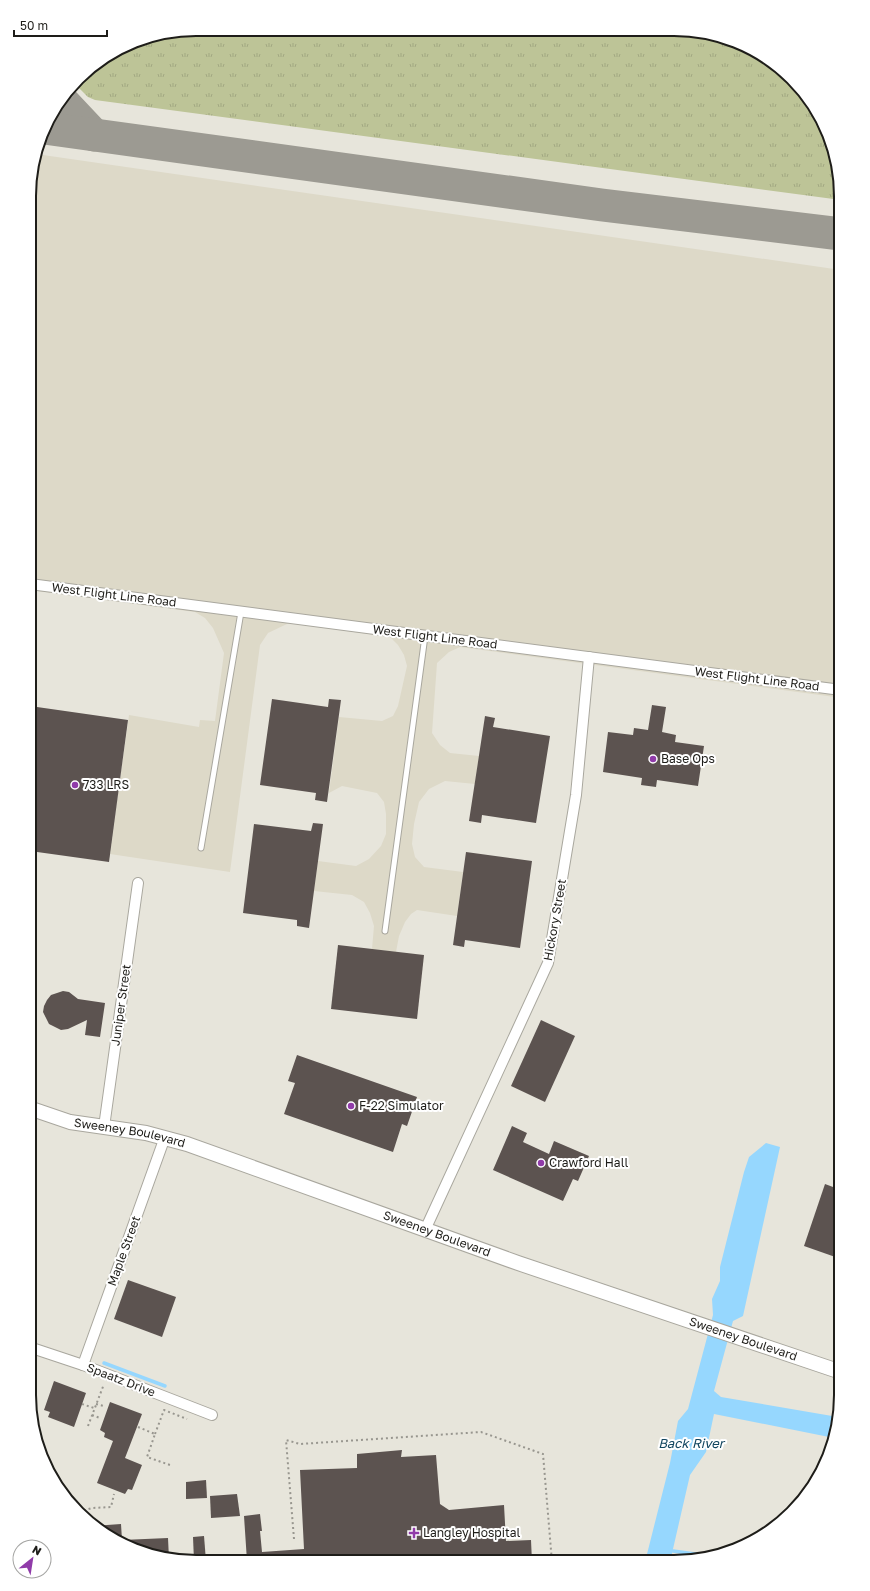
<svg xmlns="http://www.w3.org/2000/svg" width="870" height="1591" font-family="'Golos Text',sans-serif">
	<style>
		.built { fill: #ddd9c8 }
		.grass { fill: url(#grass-tufts) }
		.water { fill: #96d7fe }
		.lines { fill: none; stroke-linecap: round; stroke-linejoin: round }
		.stream { stroke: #96d7fe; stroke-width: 3.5 }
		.taxiway { stroke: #9c9a92; stroke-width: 33 }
		.building { fill: #5c5350 }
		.service-casing { stroke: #a9a79e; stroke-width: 7 }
		.minor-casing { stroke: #a9a79e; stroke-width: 12 }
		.secondary-casing { stroke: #a9a79e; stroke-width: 16 }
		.path { stroke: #98968f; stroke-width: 2; stroke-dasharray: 2 3; stroke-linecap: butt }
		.service { stroke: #fff; stroke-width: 5 }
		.minor { stroke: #fff; stroke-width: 10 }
		.secondary { stroke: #fff; stroke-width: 14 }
		.poi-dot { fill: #903ba9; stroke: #fff; stroke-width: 1.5 }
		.labels { text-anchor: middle; stroke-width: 4; stroke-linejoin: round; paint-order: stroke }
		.street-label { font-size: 12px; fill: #1e1d19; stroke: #fff }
		.poi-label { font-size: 12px; fill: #1e1d19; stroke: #fff; text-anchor: start }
		.water-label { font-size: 13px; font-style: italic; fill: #124660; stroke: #fff }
		.rim { fill: none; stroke: #1e1d19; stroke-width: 2 }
	</style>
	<defs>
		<pattern id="grass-tufts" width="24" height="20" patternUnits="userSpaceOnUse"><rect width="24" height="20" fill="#bdc497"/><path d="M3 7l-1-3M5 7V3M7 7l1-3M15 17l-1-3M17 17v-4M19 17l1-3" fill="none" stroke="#a2a882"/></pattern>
	</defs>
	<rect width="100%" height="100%" fill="#e7e5db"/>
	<polygon class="built" points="36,154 841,270 841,650 835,697 460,647 449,652 437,663 432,733 440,745 450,753 479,756 475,784 445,781 429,789 419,802 414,824 412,844 415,857 424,867 463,872 457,916 417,910 411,914 405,922 399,936 396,952 372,949 374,926 370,913 364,902 352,895 314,891 318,861 356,866 369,859 381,846 386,834 386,814 384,802 377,793 342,786 329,793 339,717 382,721 393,716 398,706 407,666 404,655 398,645 390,637 289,623 268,633 260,645 230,872 110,854 129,715 199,727 200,720 215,721 224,653 213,628 205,618 195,612 30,590 30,174"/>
	<polygon class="grass" points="196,29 707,32 748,46 784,70 813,103 832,142 836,167 834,184 839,185 841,200 95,100 88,97 75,84 86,70 132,42"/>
	<polygon class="water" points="766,1143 780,1147 743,1316 733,1321 714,1391 721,1397 838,1417 834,1438 714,1414 706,1452 690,1475 670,1562 645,1562 670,1463 678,1421 688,1409 713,1315 712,1299 720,1281 720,1267 744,1172 749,1157"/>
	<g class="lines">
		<g class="stream">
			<polyline points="104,1363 165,1386"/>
			<polyline points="673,1551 710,1556"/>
		</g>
		<g class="taxiway">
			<polyline points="62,101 94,135"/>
			<polyline points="44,128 602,205 841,234"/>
		</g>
	</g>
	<g class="building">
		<polygon points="272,699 328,707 329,699 341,700 327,802 315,800 316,793 260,785"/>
		<polygon points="652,705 666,707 662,732 676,735 675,742 704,746 698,786 657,780 656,787 641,785 642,778 603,772 608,732 633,735 634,728 648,730"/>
		<polygon points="30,706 128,720 109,862 30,851"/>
		<polygon points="485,716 495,718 493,727 550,736 536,823 482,815 481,823 469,821"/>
		<polygon points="313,823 323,824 309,928 297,926 297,920 243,913 254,824 311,831"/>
		<polygon points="466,852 532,861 520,948 465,940 464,947 453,945"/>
		<polygon points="338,945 424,955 417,1019 331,1009"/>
		<polygon points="63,991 69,992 78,999 105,1003 100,1037 85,1035 87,1020 68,1029 61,1030 49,1024 43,1012 44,1006 47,1000 51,995"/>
		<polygon points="541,1020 575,1036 545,1102 511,1086"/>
		<polygon points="297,1055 417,1097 407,1126 402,1124 393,1152 284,1114 295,1083 288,1081"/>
		<polygon points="512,1126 527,1133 523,1142 549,1154 554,1141 589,1156 578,1181 573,1179 563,1201 493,1170"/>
		<polygon points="825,1184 841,1190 841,1259 804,1246"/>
		<polygon points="128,1280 176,1297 162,1337 114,1319"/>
		<polygon points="54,1381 86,1393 74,1427 48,1417 50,1412 44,1410"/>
		<polygon points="110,1402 142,1414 125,1458 142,1465 132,1490 128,1489 125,1494 97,1483 113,1441 104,1437 105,1433 100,1430"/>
		<polygon points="402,1450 401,1457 436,1455 440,1504 449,1510 504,1505 506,1541 531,1540 532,1562 247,1561 244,1516 260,1514 262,1531 260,1531 262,1552 304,1549 300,1470 357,1468 357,1454"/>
		<polygon points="206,1480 207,1498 186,1499 186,1482"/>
		<polygon points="237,1494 240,1516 211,1518 210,1496"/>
		<polygon points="121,1524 122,1540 168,1538 169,1559 132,1549 93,1526"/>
		<polygon points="204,1536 206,1561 194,1561 193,1537"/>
	</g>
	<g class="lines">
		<defs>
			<g id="service">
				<polyline points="201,848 241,612"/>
				<polyline points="385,931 425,636"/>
			</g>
			<g id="minor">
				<polyline points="30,584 841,690"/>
				<polyline points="104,1127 138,883"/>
				<polyline points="425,1230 548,963 576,795 589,657"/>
				<polyline points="29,1347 83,1365 212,1415"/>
				<polyline points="83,1365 165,1137"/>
			</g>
			<g id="secondary">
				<path id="s1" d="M 29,1108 L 70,1122 L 146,1133 L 187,1144 L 518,1263 L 841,1372"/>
			</g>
		</defs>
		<use href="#service" class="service-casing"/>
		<use href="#minor" class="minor-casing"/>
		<use href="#secondary" class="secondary-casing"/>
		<g class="path">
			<polyline points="82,1404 94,1408"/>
			<polyline points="96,1404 104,1406"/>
			<polyline points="92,1415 100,1418"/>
			<polyline points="88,1426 104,1384"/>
			<polyline points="138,1427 155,1434 147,1457 170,1465"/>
			<polyline points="155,1434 164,1410 187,1419"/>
			<polyline points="79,1512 92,1508 111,1507 114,1494"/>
			<polyline points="294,1539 286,1440 300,1444 481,1432 543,1454 552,1562"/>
		</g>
		<use href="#service" class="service"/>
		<use href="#minor" class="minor"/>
		<use href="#secondary" class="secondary"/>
	</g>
	<g class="poi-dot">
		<circle cx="653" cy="759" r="4"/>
		<circle cx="75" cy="785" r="4"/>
		<circle cx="351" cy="1106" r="4"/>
		<circle cx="541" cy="1163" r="4"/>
		<path d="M412 1527h4v4h4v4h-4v4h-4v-4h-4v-4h4z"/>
	</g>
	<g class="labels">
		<g class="street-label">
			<text transform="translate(114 595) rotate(7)" y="4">West Flight Line Road</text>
			<text transform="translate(435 637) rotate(7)" y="4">West Flight Line Road</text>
			<text transform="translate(757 679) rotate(7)" y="4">West Flight Line Road</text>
			<text transform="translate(555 920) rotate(-80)" y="4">Hickory Street</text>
			<text transform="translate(121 1005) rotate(-82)" y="4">Juniper Street</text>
			<text dy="4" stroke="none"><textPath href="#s1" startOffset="104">Sweeney Boulevard</textPath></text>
			<text dy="4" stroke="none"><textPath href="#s1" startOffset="428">Sweeney Boulevard</textPath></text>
			<text transform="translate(124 1251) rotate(-70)" y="4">Maple Street</text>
			<text dy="4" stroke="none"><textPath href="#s1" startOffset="752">Sweeney Boulevard</textPath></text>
			<text transform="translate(121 1380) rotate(21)" y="4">Spaatz Drive</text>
		</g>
		<g class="poi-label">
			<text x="661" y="763">Base Ops</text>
			<text x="83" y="789">733 LRS</text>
			<text x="359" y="1110">F-22 Simulator</text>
			<text x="549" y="1167">Crawford Hall</text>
			<text x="423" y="1537">Langley Hospital</text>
		</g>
		<g class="water-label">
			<text x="691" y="1448">Back River</text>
		</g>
	</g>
	<path d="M0 0H870V1591H0ZM196 36H674A160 160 0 0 1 834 196V1395A160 160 0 0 1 674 1555H196A160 160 0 0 1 36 1395V196A160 160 0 0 1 196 36Z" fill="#fff" fill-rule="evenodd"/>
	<path class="rim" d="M196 36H674A160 160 0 0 1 834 196V1395A160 160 0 0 1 674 1555H196A160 160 0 0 1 36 1395V196A160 160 0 0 1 196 36Z"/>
	<g transform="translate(32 1559) rotate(30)"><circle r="19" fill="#ffffff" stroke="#a5a5a3"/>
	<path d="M0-3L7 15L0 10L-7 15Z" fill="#903ba9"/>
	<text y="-6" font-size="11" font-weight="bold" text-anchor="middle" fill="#1e1d19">N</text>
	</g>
	<path d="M14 30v6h93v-6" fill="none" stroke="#1e1d19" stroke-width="2"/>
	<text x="20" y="30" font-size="12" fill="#1e1d19" stroke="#ffffff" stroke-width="3" paint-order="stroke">50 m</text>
</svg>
